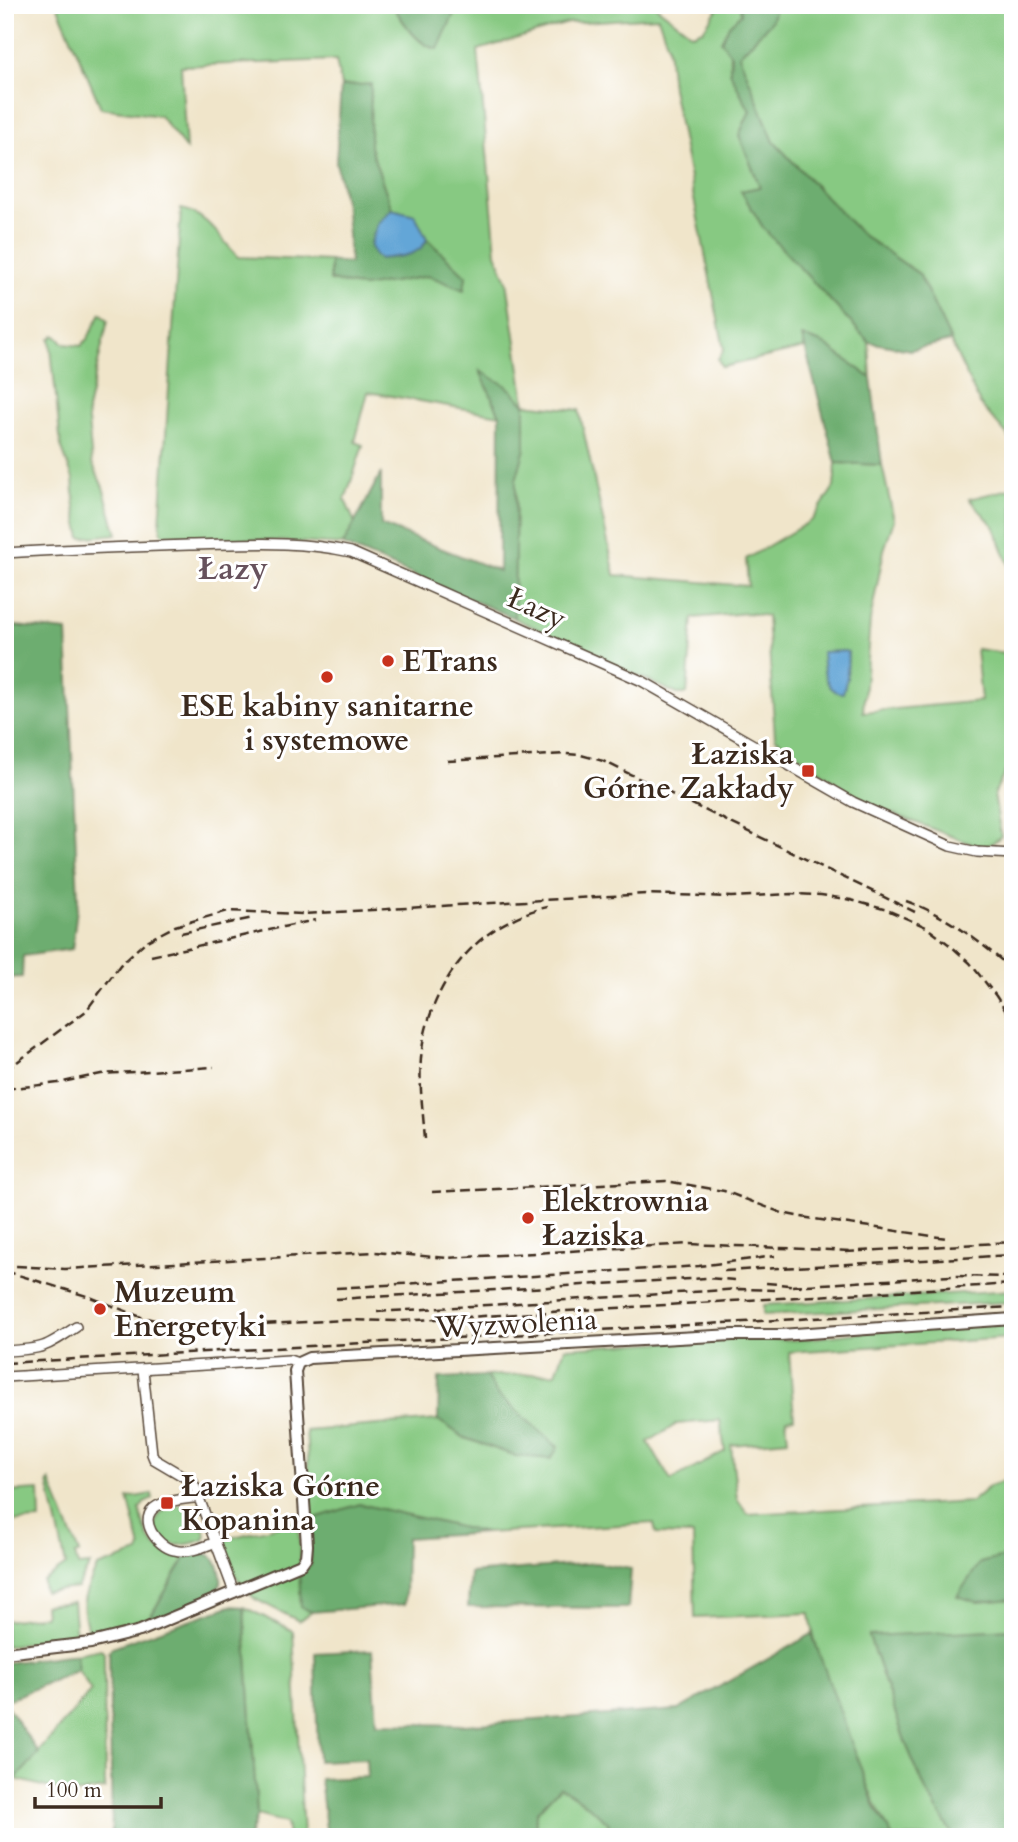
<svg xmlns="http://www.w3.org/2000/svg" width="1018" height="1842" font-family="Cardo,serif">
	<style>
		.green { fill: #87c982; stroke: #617a50; stroke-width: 2; fill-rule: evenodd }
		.forest { fill: #6dad70; stroke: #546c47; stroke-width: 2 }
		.water { fill: #63a6d7; stroke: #4f687a; stroke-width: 2 }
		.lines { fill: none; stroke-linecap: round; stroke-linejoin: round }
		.minor-casing { stroke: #564638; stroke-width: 12 }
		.tertiary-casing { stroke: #564638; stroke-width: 14 }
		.minor { stroke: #fff; stroke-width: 9 }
		.tertiary { stroke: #fff; stroke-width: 10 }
		.rail { stroke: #3b2a1e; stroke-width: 2.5; stroke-dasharray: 10 5; stroke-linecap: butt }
		.poi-dot { fill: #c8321e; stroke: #fff; stroke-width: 2.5 }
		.labels { text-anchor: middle; stroke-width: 6; stroke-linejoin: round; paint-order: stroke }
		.street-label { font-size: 30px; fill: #3b2a1e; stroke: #fff }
		.poi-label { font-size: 30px; font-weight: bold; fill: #3b2a1e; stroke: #fff; text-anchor: start }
		.neighbourhood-label { font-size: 32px; font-weight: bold; fill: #67525d; stroke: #fff }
	</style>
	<rect width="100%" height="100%" fill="#fff"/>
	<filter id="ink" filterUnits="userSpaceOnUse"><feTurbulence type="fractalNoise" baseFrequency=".0143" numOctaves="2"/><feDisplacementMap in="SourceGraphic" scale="14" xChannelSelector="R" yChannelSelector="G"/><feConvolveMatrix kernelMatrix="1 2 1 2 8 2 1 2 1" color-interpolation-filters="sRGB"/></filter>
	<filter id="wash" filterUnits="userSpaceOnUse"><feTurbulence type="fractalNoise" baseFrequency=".00686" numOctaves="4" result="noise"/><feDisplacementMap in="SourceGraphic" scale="28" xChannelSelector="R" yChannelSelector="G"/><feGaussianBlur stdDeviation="1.57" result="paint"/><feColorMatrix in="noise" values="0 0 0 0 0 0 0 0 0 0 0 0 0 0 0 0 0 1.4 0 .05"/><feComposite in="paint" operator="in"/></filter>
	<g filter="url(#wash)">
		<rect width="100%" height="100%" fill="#f0e5ca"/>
		<g class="green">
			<path d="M 57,5 L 392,5 C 404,22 417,46 437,49 L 458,5 L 654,5 L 692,34 L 703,30 L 720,5 L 740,5 L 741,14 L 729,25 L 730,72 L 750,111 L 739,135 L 760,187 L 741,191 L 764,229 L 869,342 L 871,378 L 824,344 L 802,337 L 805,348 L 722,367 L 718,359 L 724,349 L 672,88 L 668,46 L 658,17 L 568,23 L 478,50 L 496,253 L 507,281 L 525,404 L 579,410 L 615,575 L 748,586 L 746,559 L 812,520 L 834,487 L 836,463 L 882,465 L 894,520 L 884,550 L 870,621 L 863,712 L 981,701 L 976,649 L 1013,654 L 1013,757 L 994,794 L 1001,836 L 985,849 L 865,803 L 775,738 L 767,616 L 748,613 L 693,618 L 687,694 L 677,694 L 514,618 L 516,480 L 525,448 L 481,371 L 500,415 L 368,392 L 355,442 L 363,445 L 345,500 L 355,523 L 343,545 L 162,534 L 160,524 L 181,209 C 205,212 222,240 238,257 L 330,261 L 330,281 L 363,287 L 429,276 L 463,289 L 466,276 L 427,239 L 415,215 L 392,209 L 370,147 L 370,85 L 341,86 L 336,60 L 181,66 L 186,149 L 160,116 L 101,108 Z"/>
			<polygon points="776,5 1013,5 1013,442 980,404 919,274 861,234 774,142 739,55 771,22"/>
			<polygon points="101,313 108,320 87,410 92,463 103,487 117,534 81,538 75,508 73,479 61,446 50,339 55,335 65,344 81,346 88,338"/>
			<polygon points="1013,488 1013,576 994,526 969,499"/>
			<polygon points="1013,1290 1013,1302 763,1315 763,1305"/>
			<path d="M 1013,1322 L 1013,1360 L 1011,1338 L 789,1352 L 794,1418 L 786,1419 L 788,1440 L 731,1445 L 737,1499 L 748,1514 L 971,1502 L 990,1486 L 1013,1478 L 1013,1555 L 980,1563 L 977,1602 L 1013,1599 L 1013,1629 L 869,1637 L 906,1744 L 927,1793 L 954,1837 L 893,1837 C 870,1799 857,1759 841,1717 C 829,1683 814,1649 810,1613 L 695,1618 L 693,1535 L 656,1534 L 654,1523 L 485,1533 L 360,1504 L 312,1519 L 306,1431 L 438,1420 L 465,1438 L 516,1456 L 514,1409 L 497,1394 L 486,1376 L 556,1373 L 565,1348 L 733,1338 L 796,1340 L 884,1330 ZM 720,1420 L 725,1451 L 671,1481 L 648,1442 L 677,1424 Z"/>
			<polygon points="50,1481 79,1553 75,1555 78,1566 90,1565 77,1588 44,1592 43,1581 66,1565 48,1482"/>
			<polygon points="39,1490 40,1520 5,1522 5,1492"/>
			<path d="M 152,1494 L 153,1499 L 144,1503 L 140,1509 C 146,1539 152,1554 186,1557 L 147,1622 L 90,1638 C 79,1602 82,1601 97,1567 L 139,1553 L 141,1548 L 128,1498 Z"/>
			<path d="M 175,1505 C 196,1506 200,1519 206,1536 L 204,1540 C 184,1546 164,1551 155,1528 C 155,1515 164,1509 175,1505 Z"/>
			<polygon points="299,1521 301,1607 312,1612 299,1621 255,1599 248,1592 230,1569 222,1540"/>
			<polygon points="73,1602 76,1637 5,1646 5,1621 45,1616 44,1605"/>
			<polygon points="244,1607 293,1631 303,1837 288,1837 286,1823 257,1815"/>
			<polygon points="101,1649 104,1652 105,1789 73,1794 15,1779 91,1691 78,1670 76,1654"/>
			<polygon points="560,1787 581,1800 608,1822 611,1837 535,1837 536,1813"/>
		</g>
		<g class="forest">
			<path d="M 392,5 L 458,5 L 438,49 C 417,46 404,22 392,5 Z"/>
			<polygon points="740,5 776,5 771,22 739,55 774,142 861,234 919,274 951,341 910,350 869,342 764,229 741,191 760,187 739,135 750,111 730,72 731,55 721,41 729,25 741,14"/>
			<polygon points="371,84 370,147 392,209 378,223 370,245 375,255 425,244 427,239 466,276 464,290 429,276 363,287 330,280 330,261 350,263 346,210 336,162 341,86"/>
			<polygon points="802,336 824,344 871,378 882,465 836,463"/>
			<polygon points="480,371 507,386 525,404 525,448 516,480 514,618 343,545 381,473 381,525 499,571 500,415"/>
			<polygon points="5,625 67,631 78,900 72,949 23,956 22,977 5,978"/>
			<polygon points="486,1376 497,1394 558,1447 551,1459 516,1456 465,1438 438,1420 439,1378"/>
			<polygon points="360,1504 485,1533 406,1538 405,1604 312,1612 301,1607 299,1571 311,1565 310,1535 312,1519"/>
			<path d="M 197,1552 C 207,1553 215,1556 219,1567 C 220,1571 222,1579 221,1583 C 215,1601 164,1616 147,1622 L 186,1557 Z"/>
			<polygon points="1013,1555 1013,1599 977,1602 957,1596 980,1563"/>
			<polygon points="596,1563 631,1569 628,1608 468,1607 470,1573"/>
			<polygon points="230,1606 244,1607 257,1815 249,1837 112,1837 109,1651 112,1647"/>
			<polygon points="1013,1629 1013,1837 954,1837 927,1793 906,1744 869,1636"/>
			<polygon points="812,1634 875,1807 893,1837 611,1837 608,1822 581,1800 560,1787 536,1813 535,1837 327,1837 320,1779 367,1777 366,1759 318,1761 315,1653 372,1650 377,1723 464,1725 678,1710"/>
			<polygon points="76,1654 78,1670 5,1701 5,1663"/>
			<polygon points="5,1703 39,1754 15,1779 5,1776"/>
		</g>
		<g class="water">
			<path d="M 392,209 L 415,215 L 427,239 C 420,257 397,257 380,259 L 375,255 L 370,245 L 378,223 Z"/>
			<path d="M 844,651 L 848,652 L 847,678 L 843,693 C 824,692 823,668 822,652 Z"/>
		</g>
	</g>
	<g filter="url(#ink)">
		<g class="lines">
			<defs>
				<g id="minor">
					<path d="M 5,553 C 67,549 130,547 192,545 C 246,544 298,540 351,552 L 642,681 L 853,802 L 950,846 L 977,852 L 1013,854"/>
					<path d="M 5,1351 C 43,1349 45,1348 76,1327"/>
					<polyline points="143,1370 152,1454 154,1459 193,1482 234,1592"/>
					<polyline points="5,1377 289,1360 298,1363"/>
					<path d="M 200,1497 C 187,1499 168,1500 157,1506 C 136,1518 157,1547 174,1550 C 188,1554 203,1547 216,1542"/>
				</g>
				<polyline id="tertiary" points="5,1653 91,1643 140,1631 301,1564 306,1557 307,1545 295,1371 298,1363 309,1358 733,1335 780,1335 1013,1319"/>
			</defs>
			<use href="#minor" class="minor-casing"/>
			<use href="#tertiary" class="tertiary-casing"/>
			<use href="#minor" class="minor"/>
			<use href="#tertiary" class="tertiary"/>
			<g class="rail">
				<polyline points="447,761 566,754 581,755 603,761 915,912"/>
				<path d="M 906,901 C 947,915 980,942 1013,970"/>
				<polyline points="181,933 253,918"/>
				<polyline points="151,956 315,920"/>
				<polyline points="5,1071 86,1011 120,965 145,942 175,926 228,911 302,914 647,894 731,897 791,894 821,895 851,900 887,910 926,927 951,946 970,963 996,996 1013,1022"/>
				<polyline points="5,1089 58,1083 101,1074 214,1067"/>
				<path d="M 425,1139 C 423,1112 419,1084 421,1058 C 428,986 475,923 547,907"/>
				<polyline points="432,1192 666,1181 724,1191 782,1213 801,1217 946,1238"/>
				<polyline points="845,1252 1013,1242"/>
				<polyline points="16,1266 65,1269 374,1252 447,1258 690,1244 852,1251"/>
				<polyline points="5,1271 90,1297 141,1317 179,1325 223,1326 345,1320 401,1321 1013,1284"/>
				<polyline points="724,1271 1013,1255"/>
				<polyline points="766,1283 801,1286"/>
				<polyline points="792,1286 951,1276 1009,1277"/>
				<polyline points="336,1288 699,1266 775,1256"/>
				<polyline points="336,1299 707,1278 735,1280"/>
				<polyline points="377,1312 740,1289 775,1290"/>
				<polyline points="5,1363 1013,1307"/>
			</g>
		</g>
	</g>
	<g class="poi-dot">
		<circle cx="388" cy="661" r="7"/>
		<circle cx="327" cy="677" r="7"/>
		<rect x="801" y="764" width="14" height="14" rx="3.5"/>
		<circle cx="528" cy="1218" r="7"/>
		<circle cx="100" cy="1309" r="7"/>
		<rect x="160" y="1496" width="14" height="14" rx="3.5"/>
	</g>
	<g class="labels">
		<g class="street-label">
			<text transform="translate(537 608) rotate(24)" y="10">Łazy</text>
			<text transform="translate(516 1323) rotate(-3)" y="10">Wyzwolenia</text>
		</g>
		<g class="poi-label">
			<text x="402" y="671">ETrans</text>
			<text x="327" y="716" text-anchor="middle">ESE kabiny sanitarne<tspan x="327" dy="34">i systemowe</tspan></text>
			<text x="794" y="764" text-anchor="end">Łaziska<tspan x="794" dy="34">Górne Zakłady</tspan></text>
			<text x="542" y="1211">Elektrownia<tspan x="542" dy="34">Łaziska</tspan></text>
			<text x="114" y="1302">Muzeum<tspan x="114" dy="34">Energetyki</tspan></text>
			<text x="181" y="1496">Łaziska Górne<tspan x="181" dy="34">Kopanina</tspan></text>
		</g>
		<g class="neighbourhood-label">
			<text x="233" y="579">Łazy</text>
		</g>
	</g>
	<rect width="1018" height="1842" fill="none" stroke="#fff" stroke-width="28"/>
	<path d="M35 1797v10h126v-10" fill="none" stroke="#3b2a1e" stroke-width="3.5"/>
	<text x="46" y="1797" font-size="21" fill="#3b2a1e" stroke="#ffffff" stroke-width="5" paint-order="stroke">100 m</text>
</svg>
